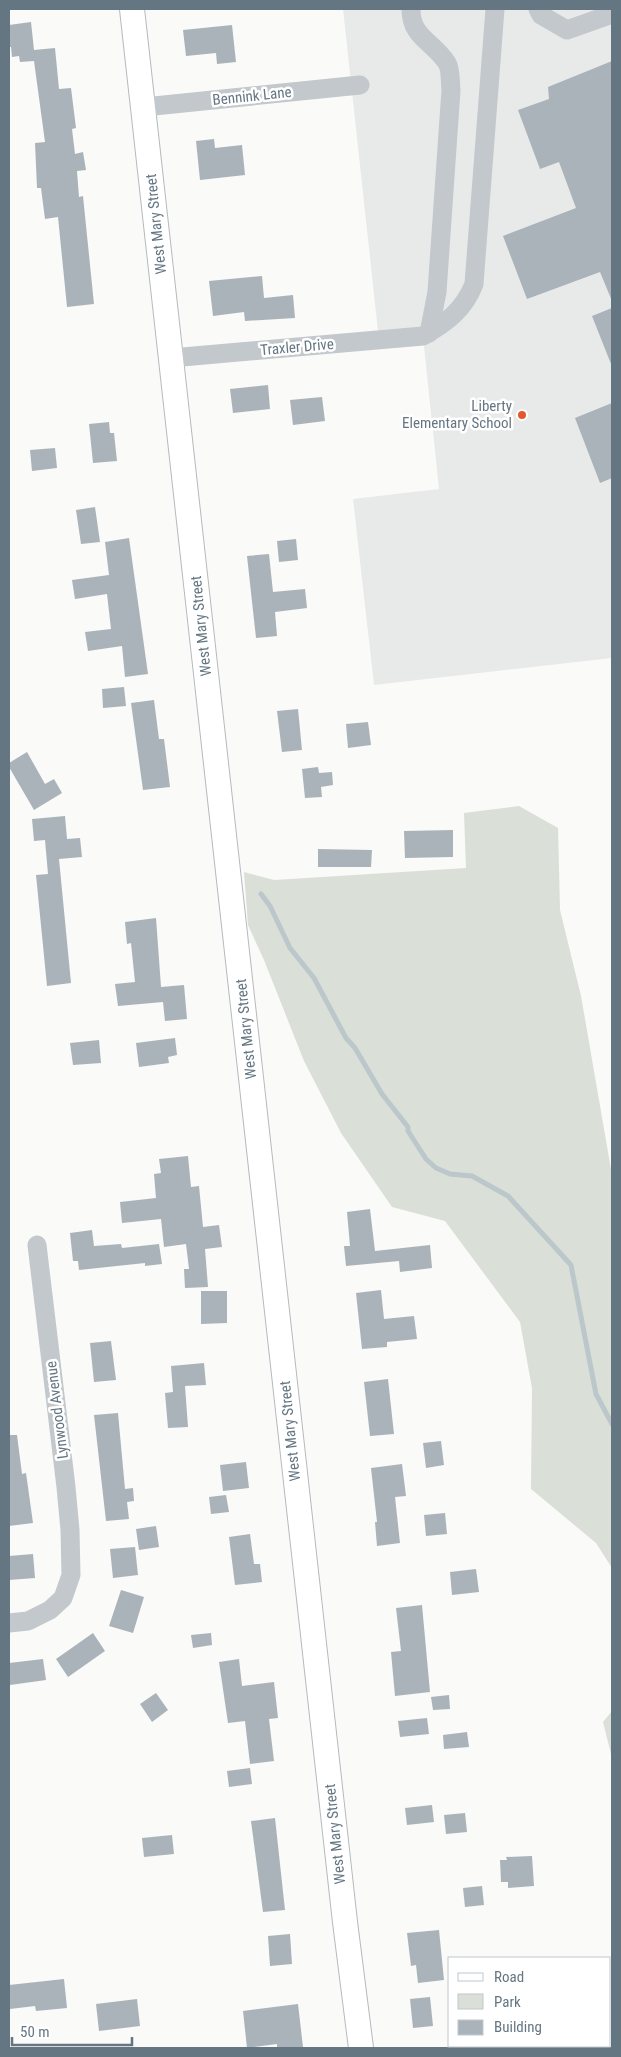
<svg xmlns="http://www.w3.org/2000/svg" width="621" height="2057" font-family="'Roboto Condensed',sans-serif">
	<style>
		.built { fill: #e8e9e9 }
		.green { fill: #dadfd7 }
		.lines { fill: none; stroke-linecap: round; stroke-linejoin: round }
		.stream { stroke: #bbc7cb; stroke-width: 5 }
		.building { fill: #aab3b9 }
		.major-casing { stroke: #b5babe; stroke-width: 26 }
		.minor { stroke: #c3c8cc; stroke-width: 19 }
		.major { stroke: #fff; stroke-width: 24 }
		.poi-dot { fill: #e4572e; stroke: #fff; stroke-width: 2 }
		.labels { text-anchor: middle; stroke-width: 5; stroke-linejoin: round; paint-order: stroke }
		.street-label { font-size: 15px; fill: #657683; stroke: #fff }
		.poi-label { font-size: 15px; fill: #657683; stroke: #fff; text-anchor: end }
	</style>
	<rect width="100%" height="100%" fill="#fafaf8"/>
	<polygon class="built" points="343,9 612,9 612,658 374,685 353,499 439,489 423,337 379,340"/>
	<g class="green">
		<polygon points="519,806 558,828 560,910 581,996 612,1175 612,1568 596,1543 531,1489 532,1388 520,1322 445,1221 392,1207 341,1133 304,1061 264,960 248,925 244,872 274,880 466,868 464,813"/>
		<polygon points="612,1711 612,1758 603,1722"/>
	</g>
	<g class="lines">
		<polyline class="stream" points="261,894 270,906 290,948 314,978 346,1038 355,1048 382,1094 408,1127 408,1131 426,1159 436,1168 450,1174 472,1176 508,1196 571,1265 596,1394 612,1424"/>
	</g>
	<g class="building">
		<polygon points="31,22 34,50 55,48 59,89 71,88 76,128 72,129 75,154 83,152 86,170 77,171 79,197 83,196 84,206 94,304 67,307 58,217 45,219 41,188 37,188 35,143 45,142 34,61 20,62 19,56 12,57 11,47 9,47 9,25"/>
		<polygon points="232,25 236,62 217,64 216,53 186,56 183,30"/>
		<polygon points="612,61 612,301 600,272 527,299 503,236 576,208 559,162 540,169 518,110 549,99 548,87"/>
		<polygon points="214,139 215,148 242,145 245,175 200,180 196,141"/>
		<polygon points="262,276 264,298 293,295 295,318 245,321 244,312 213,316 209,281"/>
		<polygon points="612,308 612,364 611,364 592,316"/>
		<polygon points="268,385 270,409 233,413 230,389"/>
		<polygon points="322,397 325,421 293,425 290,400"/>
		<polygon points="612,403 612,478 600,483 575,418"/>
		<polygon points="109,422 110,433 114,433 117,461 93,463 89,424"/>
		<polygon points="55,448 57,468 32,471 30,450"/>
		<polygon points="95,507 100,542 81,544 76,510"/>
		<polygon points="129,538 148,674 125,677 122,646 88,651 85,632 111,629 107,594 75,599 72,580 109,575 105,542"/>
		<polygon points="296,539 298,560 279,562 277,541"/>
		<polygon points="269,554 273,592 305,589 307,608 275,612 277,636 256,638 247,556"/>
		<polygon points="124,687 126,706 103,708 102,689"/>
		<polygon points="154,700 159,739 164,739 170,787 143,790 131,703"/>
		<polygon points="298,709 302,750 282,752 277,711"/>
		<polygon points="368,722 371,745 348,748 346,724"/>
		<polygon points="27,752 45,784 54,779 62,793 34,810 9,767 9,763"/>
		<polygon points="318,767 319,773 332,772 333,785 321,787 322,797 305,798 302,769"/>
		<polygon points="65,816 67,839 80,838 82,857 59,859 71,983 47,986 36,875 48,874 45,840 34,841 32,819"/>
		<polygon points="453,830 453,857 405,858 404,831"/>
		<polygon points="318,849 372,850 371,867 318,867"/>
		<polygon points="156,918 161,987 184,985 187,1019 165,1021 163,1002 118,1006 115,984 135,982 131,943 127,944 125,922"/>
		<polygon points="175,1038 177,1055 168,1057 169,1063 139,1067 136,1043"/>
		<polygon points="99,1040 101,1063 73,1065 70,1043"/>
		<polygon points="188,1156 191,1187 199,1186 203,1227 219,1225 222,1247 205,1249 208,1287 185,1288 184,1269 189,1269 186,1244 164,1247 161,1219 122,1223 120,1202 156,1198 154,1174 161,1173 159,1159"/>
		<polygon points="370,1209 375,1251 430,1245 432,1268 400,1272 399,1261 346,1266 344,1246 350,1246 347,1212"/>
		<polygon points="92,1230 94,1246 121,1244 122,1248 159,1244 162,1264 145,1266 145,1263 79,1270 78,1261 73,1261 70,1233"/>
		<polygon points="381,1290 384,1319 414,1316 417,1339 387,1342 387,1347 362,1349 356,1293"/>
		<polygon points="201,1291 227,1291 227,1323 201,1324"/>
		<polygon points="111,1341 116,1380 94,1382 90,1343"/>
		<polygon points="204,1363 206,1385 185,1386 188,1427 168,1428 165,1393 173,1392 171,1366"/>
		<polygon points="388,1379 394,1434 370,1436 364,1382"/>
		<polygon points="118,1413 125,1489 133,1488 134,1501 127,1502 129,1519 106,1521 94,1415"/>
		<polygon points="9,1435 17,1435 22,1474 26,1473 33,1523 9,1526"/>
		<polygon points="441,1441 444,1465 426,1468 423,1443"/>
		<polygon points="246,1462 249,1488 223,1491 220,1465"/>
		<polygon points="402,1464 406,1496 395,1497 400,1543 377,1546 375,1522 377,1522 371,1468"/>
		<polygon points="226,1495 229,1512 211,1514 209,1497"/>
		<polygon points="445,1513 447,1534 426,1536 424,1515"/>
		<polygon points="156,1526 159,1547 139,1550 136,1529"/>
		<polygon points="250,1534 254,1564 260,1564 262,1582 235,1585 229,1537"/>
		<polygon points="135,1547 138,1575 113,1578 110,1549"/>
		<polygon points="33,1554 35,1578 9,1580 9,1556"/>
		<polygon points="476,1569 479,1592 452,1595 450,1572"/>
		<polygon points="121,1590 144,1597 133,1633 109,1626"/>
		<polygon points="422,1605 430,1692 395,1696 391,1652 401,1651 396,1608"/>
		<polygon points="93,1633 105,1651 68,1677 56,1659"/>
		<polygon points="211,1633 212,1645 193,1648 191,1635"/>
		<polygon points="43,1659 46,1680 10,1685 9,1663"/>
		<polygon points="239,1659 242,1686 274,1682 278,1718 269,1719 274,1761 250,1764 245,1721 228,1723 219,1662"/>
		<polygon points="156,1693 168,1710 152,1722 140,1704"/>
		<polygon points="449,1695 450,1709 433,1710 431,1697"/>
		<polygon points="427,1718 429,1734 400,1737 398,1721"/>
		<polygon points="467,1732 469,1747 444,1749 443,1735"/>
		<polygon points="250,1768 252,1784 229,1787 227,1771"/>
		<polygon points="432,1805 434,1822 407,1825 405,1808"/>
		<polygon points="465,1813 467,1832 446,1834 444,1815"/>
		<polygon points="275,1818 285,1910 263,1912 251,1821"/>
		<polygon points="172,1835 174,1854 144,1857 142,1838"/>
		<polygon points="532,1856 534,1886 508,1888 508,1882 501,1882 500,1860 507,1860 506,1857"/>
		<polygon points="482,1886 484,1905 465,1907 463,1888"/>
		<polygon points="439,1930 444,1980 418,1983 416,1965 411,1966 407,1933"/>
		<polygon points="290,1934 292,1964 270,1966 268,1936"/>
		<polygon points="64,1979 67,2008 36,2011 35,2006 10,2009 9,1985"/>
		<polygon points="430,1997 433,2026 413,2028 410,1999"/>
		<polygon points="137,1999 140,2026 99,2031 96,2004"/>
		<polygon points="298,2004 303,2047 277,2048 277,2044 247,2048 243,2011"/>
	</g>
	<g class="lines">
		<defs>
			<polyline id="major" points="132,9 345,1922 361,2048"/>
		</defs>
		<use href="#major" class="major-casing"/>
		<g class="minor">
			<path d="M 411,9 C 411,38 433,41 447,63 C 451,69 450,82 451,90 L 437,292 L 429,333"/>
			<polyline points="538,9 541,15 567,30 612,14"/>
			<polyline points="144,107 360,85"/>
			<path d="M 171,358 L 423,336 C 446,323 464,310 474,284 L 495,9"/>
			<polyline points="9,1623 28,1621 50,1610 63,1598 71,1575 70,1530 66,1487 37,1245"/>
		</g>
		<use href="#major" class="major"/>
	</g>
	<circle class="poi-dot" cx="522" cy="415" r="5"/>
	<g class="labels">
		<g class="street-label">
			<text transform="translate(252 96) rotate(-6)" y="5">Bennink Lane</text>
			<text transform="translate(156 224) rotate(-96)" y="5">West Mary Street</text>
			<text transform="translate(297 347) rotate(-5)" y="5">Traxler Drive</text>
			<text transform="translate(201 626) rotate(-96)" y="5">West Mary Street</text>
			<text transform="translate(246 1029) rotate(-96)" y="5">West Mary Street</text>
			<text transform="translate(57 1410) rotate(-97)" y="5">Lynwood Avenue</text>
			<text transform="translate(290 1431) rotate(-96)" y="5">West Mary Street</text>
			<text transform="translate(335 1834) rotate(-96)" y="5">West Mary Street</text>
		</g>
		<g class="poi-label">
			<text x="512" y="411">Liberty<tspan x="512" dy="17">Elementary School</tspan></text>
		</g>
	</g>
	<rect width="621" height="2057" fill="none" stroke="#657683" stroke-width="20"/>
	<rect x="448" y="1957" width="162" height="90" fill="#ffffff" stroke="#c1c8cd"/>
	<rect x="458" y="1973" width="25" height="8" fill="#ffffff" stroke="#c1c8cd"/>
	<text x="494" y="1982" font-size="15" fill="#657683">Road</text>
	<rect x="458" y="1994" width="25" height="15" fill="#dadfd7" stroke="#c1c8cd"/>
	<text x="494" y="2007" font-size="15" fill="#657683">Park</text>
	<rect x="458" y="2020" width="25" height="15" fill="#aab3b9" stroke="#c1c8cd"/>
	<text x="494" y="2032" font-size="15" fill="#657683">Building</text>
	<path d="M12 2037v8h120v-8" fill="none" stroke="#657683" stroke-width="2.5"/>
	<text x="20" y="2037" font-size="15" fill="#657683" stroke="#ffffff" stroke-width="4" paint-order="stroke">50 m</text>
</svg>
